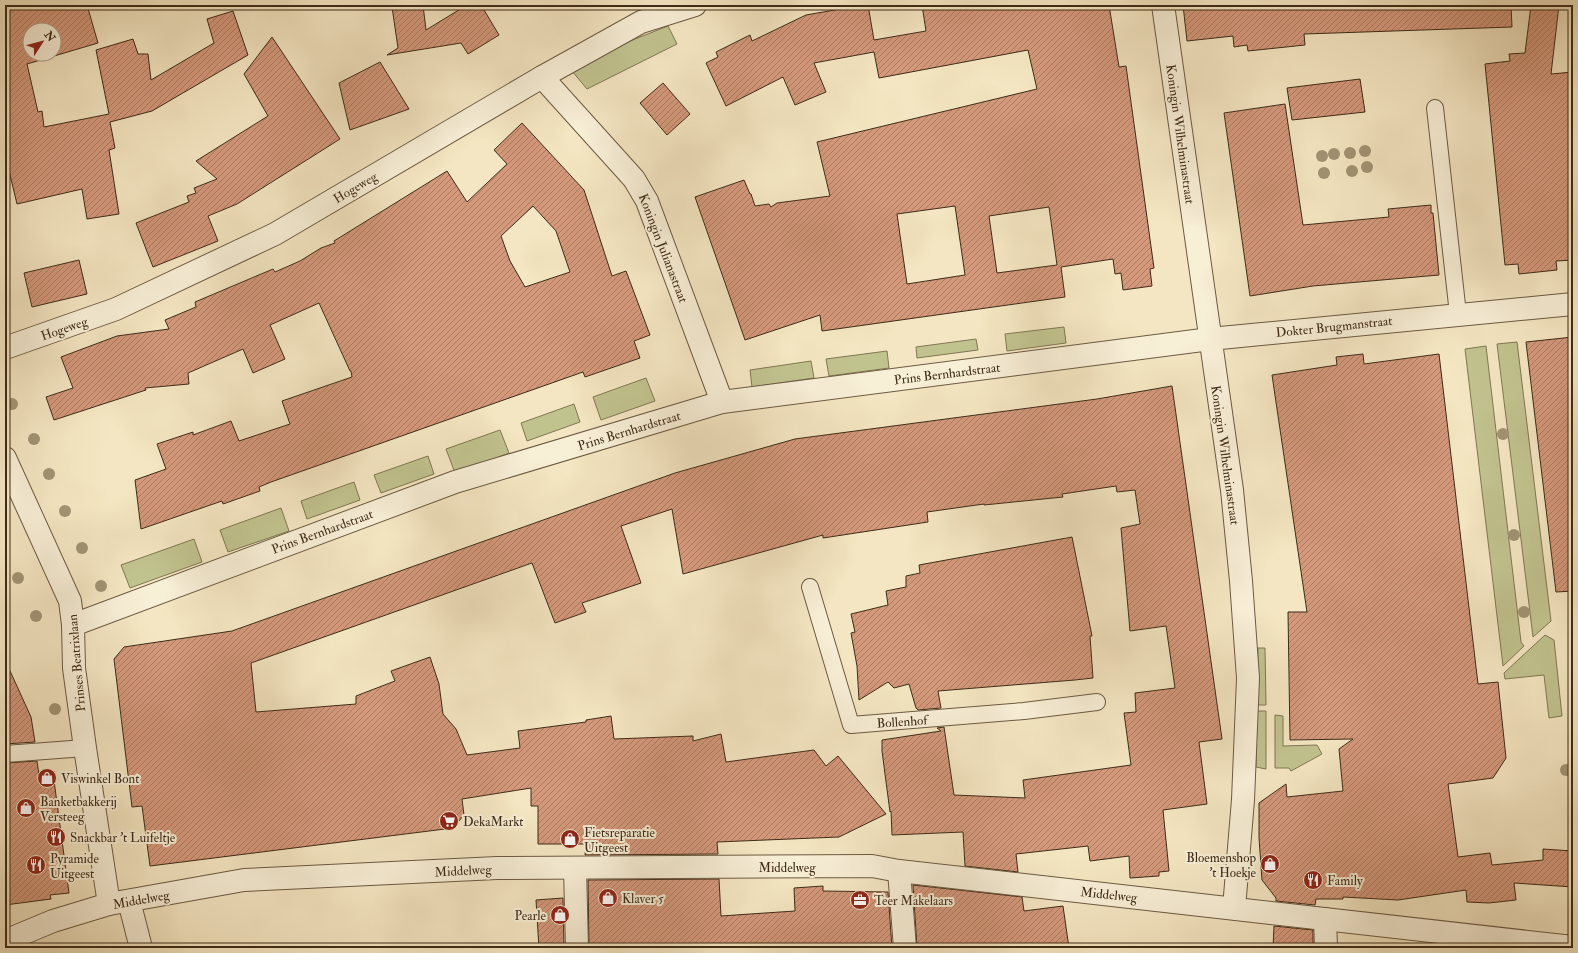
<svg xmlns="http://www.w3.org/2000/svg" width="1578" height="953" font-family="'IM FELL Double Pica',serif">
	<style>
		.grass { fill: #c1c38f; stroke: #807753 }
		.building { fill: url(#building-hatch); stroke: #3e2b17; fill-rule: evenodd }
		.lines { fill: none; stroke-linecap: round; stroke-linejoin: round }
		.service-casing { stroke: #6c5a42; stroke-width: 18 }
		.pedestrian-casing { stroke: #6c5a42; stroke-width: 24 }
		.minor-casing { stroke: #6c5a42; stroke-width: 24 }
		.service { stroke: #f8efd7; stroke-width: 16 }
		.pedestrian { stroke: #f8efd7; stroke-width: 22 }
		.minor { stroke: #f8efd7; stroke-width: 22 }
		.tree { fill: #a29474 }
		.labels { text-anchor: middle; stroke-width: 4; stroke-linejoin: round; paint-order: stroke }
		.street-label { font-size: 13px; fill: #3e2b17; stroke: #f8efd7 }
		.poi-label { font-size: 13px; fill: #3e2b17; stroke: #f8efd7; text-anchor: start }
	</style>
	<defs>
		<pattern id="building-hatch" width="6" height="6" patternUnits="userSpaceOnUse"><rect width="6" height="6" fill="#d4987b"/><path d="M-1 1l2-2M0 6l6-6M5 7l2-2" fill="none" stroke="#ad7c64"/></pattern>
	</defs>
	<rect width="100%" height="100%" fill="#f4e6c2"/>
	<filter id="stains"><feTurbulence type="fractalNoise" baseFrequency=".005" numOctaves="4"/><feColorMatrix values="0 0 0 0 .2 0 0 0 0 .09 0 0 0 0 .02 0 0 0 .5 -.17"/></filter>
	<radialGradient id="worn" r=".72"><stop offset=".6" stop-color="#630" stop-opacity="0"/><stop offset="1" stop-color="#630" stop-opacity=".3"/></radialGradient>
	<g class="grass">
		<polygon points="668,26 677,44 587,89 572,71 630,41"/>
		<polygon points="1064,327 1066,343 1007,351 1005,334"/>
		<polygon points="976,339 978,350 917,358 916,347"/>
		<polygon points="1517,342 1551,621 1533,637 1497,344"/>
		<polygon points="1486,346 1521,642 1524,646 1503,666 1465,349"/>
		<polygon points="887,351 889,368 829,376 826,359"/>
		<polygon points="811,361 814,378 752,387 750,370"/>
		<polygon points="646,378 655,401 601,420 593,397"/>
		<polygon points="574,404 580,422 527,441 521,423"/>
		<polygon points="500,430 509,453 455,473 446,449"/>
		<polygon points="428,456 434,474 381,493 374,475"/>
		<polygon points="354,482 360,500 307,519 301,501"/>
		<polygon points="281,508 289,531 228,552 220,530"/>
		<polygon points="194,539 202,562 130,588 121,565"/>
		<polygon points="1545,635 1554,640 1562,716 1549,718 1544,675 1505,679 1504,673"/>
		<polygon points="1258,648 1265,648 1266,705 1257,705"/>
		<polygon points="1257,711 1266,711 1266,769 1256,767"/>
		<polygon points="1275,715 1283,716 1283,746 1317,745 1322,754 1291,771 1289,768 1275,768"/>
	</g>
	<g class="building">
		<path d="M 5,5 L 87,5 L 98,43 L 27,64 L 38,112 L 42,111 L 44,127 L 109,114 L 96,50 L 133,39 L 138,54 L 148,54 L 151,80 L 214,43 L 207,19 L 233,11 L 248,55 L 152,111 L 110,122 L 115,148 L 109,150 L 119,214 L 87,219 L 82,189 L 17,204 L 5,154 ZM 30,30 L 54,30 L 54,54 L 30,54 Z"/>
		<polygon points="423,5 426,30 467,5 481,5 499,35 468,54 461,43 387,55 398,48 392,7"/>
		<path d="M 863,5 L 868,5 L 874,40 L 926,31 L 922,5 L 1109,5 L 1119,67 L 1126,66 L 1154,268 L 1150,269 L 1152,286 L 1123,290 L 1121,273 L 1115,274 L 1113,259 L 1061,267 L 1065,297 L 822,331 L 820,315 L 745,340 L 695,197 L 744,180 L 750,194 L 751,194 L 755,206 L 769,204 L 771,207 L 777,203 L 830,196 L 817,142 L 1037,89 L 1028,50 L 879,78 L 874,52 L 814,63 L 826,92 L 795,105 L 783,77 L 726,106 L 706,63 L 718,57 L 716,52 L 750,35 L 752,41 L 806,15 ZM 955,206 L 965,275 L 907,284 L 897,214 ZM 1049,207 L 1057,265 L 997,273 L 989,216 Z"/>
		<polygon points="1183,5 1511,5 1512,27 1304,34 1305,45 1248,51 1247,45 1234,47 1233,36 1187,41"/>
		<polygon points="1531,5 1559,5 1551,74 1573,72 1573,260 1556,261 1557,270 1519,274 1518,264 1505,265 1485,64 1510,61 1509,54 1525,53"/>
		<polygon points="272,37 340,139 237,204 208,216 218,241 153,267 136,223 189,202 187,196 196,193 194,188 217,179 196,161 268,116 244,74"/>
		<polygon points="380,62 409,109 350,130 339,83"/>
		<polygon points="1360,79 1365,112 1292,120 1287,88"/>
		<polygon points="663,83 690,114 667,135 640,103"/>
		<polygon points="1285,104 1303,225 1389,217 1388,209 1431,205 1431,213 1433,213 1439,275 1313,286 1250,296 1224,113"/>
		<path d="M 522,123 L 584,190 L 612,276 L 626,271 L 650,335 L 634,341 L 640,358 L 585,377 L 583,372 L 271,482 L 259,487 L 260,491 L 223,504 L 222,501 L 141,529 L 135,480 L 166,469 L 157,444 L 193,432 L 193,435 L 231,421 L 239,441 L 290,424 L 282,401 L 352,377 L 351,371 L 350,371 L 319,303 L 270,325 L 285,359 L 253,373 L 243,349 L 188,373 L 189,384 L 145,388 L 146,390 L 54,420 L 46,397 L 73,388 L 61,357 L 117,336 L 169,329 L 165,320 L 196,307 L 195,302 L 273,269 L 275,272 L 300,261 L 321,248 L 335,243 L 334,241 L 447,171 L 467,202 L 507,164 L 494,150 ZM 533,206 L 556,231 L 570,272 L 525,287 L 510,261 L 501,236 Z"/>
		<polygon points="79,260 87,294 32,307 24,273"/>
		<polygon points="1573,337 1573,591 1556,592 1526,342"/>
		<polygon points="1363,354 1364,364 1439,354 1478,684 1498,682 1506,758 1493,778 1448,784 1458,857 1490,853 1492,865 1543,860 1543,849 1573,851 1573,887 1514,883 1516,900 1489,903 1467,902 1466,890 1398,900 1343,897 1343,899 1316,899 1315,905 1276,901 1276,898 1262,880 1259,838 1259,803 1286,784 1287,797 1343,791 1339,749 1353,739 1290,740 1288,612 1307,612 1272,375 1337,365 1336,357"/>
		<polygon points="1172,386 1222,739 1199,742 1207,804 1163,810 1169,871 1159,872 1159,876 1130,878 1129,856 1090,861 1088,846 1016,854 1018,872 965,866 963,832 892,835 891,811 890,812 882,751 882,740 941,731 937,728 944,727 954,795 1025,798 1023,780 1131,765 1124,713 1136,712 1135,693 1175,688 1166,626 1130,631 1121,528 1140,524 1135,490 1117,492 1116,486 1062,494 1063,497 984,505 984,504 927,512 928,522 823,538 823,535 683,574 672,509 621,526 641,583 582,603 586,612 555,623 532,563 251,663 256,712 356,704 356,696 395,681 391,671 430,657 439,684 443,714 456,729 467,755 520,748 518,731 586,722 586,720 611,716 614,739 693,736 693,741 721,734 726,762 814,750 826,766 838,756 886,814 839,837 717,842 718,854 585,855 586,844 538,844 538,806 531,806 531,788 462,799 464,815 453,828 150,866 142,806 132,807 114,659 124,647 232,631 675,473 795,439 1097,399"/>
		<polygon points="1072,537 1092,636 1090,636 1093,678 1075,680 938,691 941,708 918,710 916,708 909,684 894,688 888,682 859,700 857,666 851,633 855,632 851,614 888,605 886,591 906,587 906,576 920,573 919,565"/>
		<polygon points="5,660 31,717 35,742 5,744"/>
		<polygon points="37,761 39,775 53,773 69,893 50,895 51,899 5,905 5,763"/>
		<polygon points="719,879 721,916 795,911 794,888 823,886 823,891 888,892 892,948 589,948 588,880"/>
		<polygon points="913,885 1022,897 1024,911 1063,906 1069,948 955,948 955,946 917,947"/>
		<polygon points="563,898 564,948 539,948 536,900"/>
		<polygon points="1274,926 1313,930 1313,948 1273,948"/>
	</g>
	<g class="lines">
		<defs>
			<g id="service">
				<polyline points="1435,108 1458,314"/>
				<polyline points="810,587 851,725 1024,711 1097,702"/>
				<polyline points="5,754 85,748"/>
			</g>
			<g id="pedestrian">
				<polyline points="575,868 577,948"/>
				<polyline points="899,871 905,948"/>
				<polyline points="1325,919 1326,948"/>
			</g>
			<g id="minor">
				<polyline points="1163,5 1232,490 1241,581 1248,678 1243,800 1234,908"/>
				<polyline points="542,77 634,179 647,201 722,402"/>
				<polyline points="5,348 116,309 275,234 542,77 641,22 695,5"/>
				<polyline points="5,458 70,601 73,625 74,668 85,748 109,904"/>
				<polyline points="73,625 455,482 722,402 1210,339 1573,304"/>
				<polyline points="129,901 141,948"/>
				<polyline points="5,941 53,921 109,904 244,880 497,868 872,866 899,871 1573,947"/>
			</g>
		</defs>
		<use href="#service" class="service-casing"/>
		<use href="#pedestrian" class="pedestrian-casing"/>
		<use href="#minor" class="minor-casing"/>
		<use href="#service" class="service"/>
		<use href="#pedestrian" class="pedestrian"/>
		<use href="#minor" class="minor"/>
	</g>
	<g class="tree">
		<circle cx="1365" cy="151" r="6"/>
		<circle cx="1350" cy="153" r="6"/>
		<circle cx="1334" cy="154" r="6"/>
		<circle cx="1322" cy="156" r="6"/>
		<circle cx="1367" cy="167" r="6"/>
		<circle cx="1352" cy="171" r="6"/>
		<circle cx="1324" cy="173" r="6"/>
		<circle cx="12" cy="404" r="6"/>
		<circle cx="1503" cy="434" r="6"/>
		<circle cx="34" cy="439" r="6"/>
		<circle cx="49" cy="474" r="6"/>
		<circle cx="65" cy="511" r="6"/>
		<circle cx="1514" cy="535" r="6"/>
		<circle cx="82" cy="548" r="6"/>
		<circle cx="18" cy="578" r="6"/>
		<circle cx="101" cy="586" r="6"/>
		<circle cx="1524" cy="612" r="6"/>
		<circle cx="36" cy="616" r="6"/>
		<circle cx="55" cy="709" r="6"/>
		<circle cx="1566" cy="770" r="6"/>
	</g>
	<defs>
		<symbol id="shop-disc" viewBox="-11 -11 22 22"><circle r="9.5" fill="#8f2418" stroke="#f8efd7"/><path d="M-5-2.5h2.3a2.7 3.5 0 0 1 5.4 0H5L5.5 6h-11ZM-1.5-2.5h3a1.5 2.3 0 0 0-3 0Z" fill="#fff"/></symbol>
		<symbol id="supermarket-disc" viewBox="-11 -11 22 22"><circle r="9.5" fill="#8f2418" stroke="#f8efd7"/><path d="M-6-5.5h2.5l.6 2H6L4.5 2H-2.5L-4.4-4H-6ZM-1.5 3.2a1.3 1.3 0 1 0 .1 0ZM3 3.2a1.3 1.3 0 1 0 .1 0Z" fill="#fff"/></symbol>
		<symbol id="restaurant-disc" viewBox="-11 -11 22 22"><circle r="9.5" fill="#8f2418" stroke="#f8efd7"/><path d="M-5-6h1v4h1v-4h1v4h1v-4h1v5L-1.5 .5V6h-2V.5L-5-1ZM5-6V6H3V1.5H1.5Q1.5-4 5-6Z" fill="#fff"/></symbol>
		<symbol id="office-disc" viewBox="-11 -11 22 22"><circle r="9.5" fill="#8f2418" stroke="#f8efd7"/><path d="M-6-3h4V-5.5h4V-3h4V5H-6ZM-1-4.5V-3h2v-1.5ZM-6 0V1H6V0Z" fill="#fff"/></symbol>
	</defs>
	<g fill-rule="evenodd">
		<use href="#shop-disc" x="36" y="767" width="22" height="22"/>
		<use href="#shop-disc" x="15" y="797" width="22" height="22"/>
		<use href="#supermarket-disc" x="438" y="810" width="22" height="22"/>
		<use href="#restaurant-disc" x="45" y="826" width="22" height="22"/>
		<use href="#shop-disc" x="559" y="828" width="22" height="22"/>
		<use href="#shop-disc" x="1259" y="853" width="22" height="22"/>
		<use href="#restaurant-disc" x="25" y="854" width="22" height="22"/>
		<use href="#restaurant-disc" x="1302" y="869" width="22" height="22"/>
		<use href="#shop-disc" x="597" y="887" width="22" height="22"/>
		<use href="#office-disc" x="849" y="889" width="22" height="22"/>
		<use href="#shop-disc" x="549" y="904" width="22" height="22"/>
	</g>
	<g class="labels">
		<g class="street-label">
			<text transform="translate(1181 134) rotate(82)" y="5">Koningin Wilhelminastraat</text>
			<text transform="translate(355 187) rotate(-31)" y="5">Hogeweg</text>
			<text transform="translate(664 248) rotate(69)" y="5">Koningin Julianastraat</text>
			<text transform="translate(1334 326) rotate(-6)" y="5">Dokter Brugmanstraat</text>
			<text transform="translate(64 328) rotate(-19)" y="5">Hogeweg</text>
			<text transform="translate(947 373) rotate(-7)" y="5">Prins Bernhardstraat</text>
			<text transform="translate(629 430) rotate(-17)" y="5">Prins Bernhardstraat</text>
			<text transform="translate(1226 455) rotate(82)" y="5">Koningin Wilhelminastraat</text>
			<text transform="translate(322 531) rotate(-20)" y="5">Prins Bernhardstraat</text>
			<text transform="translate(76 663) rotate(-95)" y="5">Prinses Beatrixlaan</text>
			<text transform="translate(902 721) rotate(-4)" y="5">Bollenhof</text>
			<text x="787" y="872">Middelweg</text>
			<text transform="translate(463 870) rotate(-3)" y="5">Middelweg</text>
			<text transform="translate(1109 894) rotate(6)" y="5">Middelweg</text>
			<text transform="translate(141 899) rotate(-10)" y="5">Middelweg</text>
		</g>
		<g class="poi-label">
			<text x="61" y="783">Viswinkel Bont</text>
			<text x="40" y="806">Banketbakkerij<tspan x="40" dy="15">Versteeg</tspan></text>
			<text x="463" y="826">DekaMarkt</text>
			<text x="584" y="837">Fietsreparatie<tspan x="584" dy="15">Uitgeest</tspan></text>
			<text x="70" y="842">Snackbar 't Luifeltje</text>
			<text x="1256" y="862" text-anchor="end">Bloemenshop<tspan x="1256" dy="15">'t Hoekje</tspan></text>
			<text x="50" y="863">Pyramide<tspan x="50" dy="15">Uitgeest</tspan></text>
			<text x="1327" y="885">Family</text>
			<text x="622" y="903">Klaver 5</text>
			<text x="874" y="905">Teer Makelaars</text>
			<text x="546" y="920" text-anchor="end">Pearle</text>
		</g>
	</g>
	<rect width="1578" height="953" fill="none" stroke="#f4e6c2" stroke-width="20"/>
	<rect x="6" y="6" width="1566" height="941" fill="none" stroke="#3e2b17" stroke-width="2"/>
	<rect x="10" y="10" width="1558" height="933" fill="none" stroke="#3e2b17"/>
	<g transform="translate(42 42) rotate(54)"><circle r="19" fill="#f8efd7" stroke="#aea18a"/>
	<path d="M0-3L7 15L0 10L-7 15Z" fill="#8f2418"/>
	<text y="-6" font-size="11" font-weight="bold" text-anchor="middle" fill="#3e2b17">N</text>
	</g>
	<rect width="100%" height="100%" filter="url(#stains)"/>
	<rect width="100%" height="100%" fill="url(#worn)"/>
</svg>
